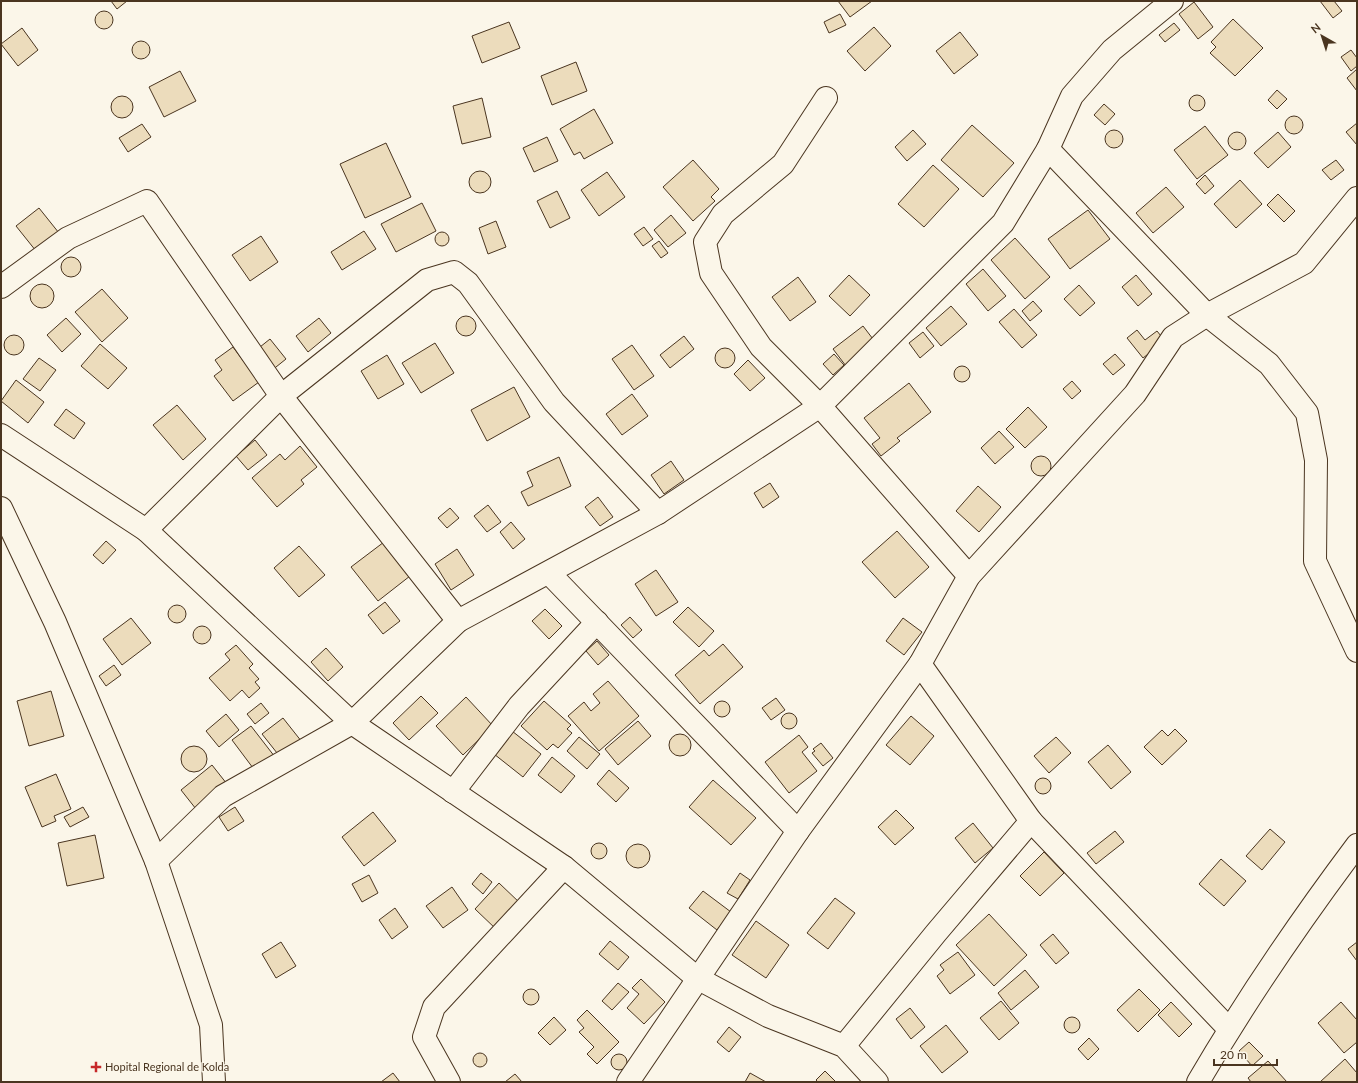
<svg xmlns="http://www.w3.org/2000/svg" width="1358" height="1083" font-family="Lato,sans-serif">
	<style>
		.building { fill: #ecdcbc; stroke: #4a3520 }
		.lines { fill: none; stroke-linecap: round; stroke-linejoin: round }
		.minor-casing { stroke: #4a3520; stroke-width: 24 }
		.minor { stroke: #fbf6e9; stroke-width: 22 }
		.poi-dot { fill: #c62828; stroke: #fbf6e9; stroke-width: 1.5 }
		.labels { text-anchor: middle; stroke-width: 3; stroke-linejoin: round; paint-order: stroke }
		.poi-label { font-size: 11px; fill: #4a3520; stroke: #fbf6e9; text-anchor: start }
	</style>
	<rect width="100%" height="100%" fill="#fbf6e9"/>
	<g class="building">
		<polygon points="111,1 127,1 117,9"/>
		<polygon points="838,1 872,1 850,17"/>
		<polygon points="1320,1 1334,1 1342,11 1333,18"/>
		<polygon points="1194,2 1213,27 1198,39 1179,14"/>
		<circle cx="104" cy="20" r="9"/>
		<polygon points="840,14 846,25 829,33 824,22"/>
		<polygon points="1233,19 1263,48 1235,76 1210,53 1216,47 1211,42"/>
		<polygon points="509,22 520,48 482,63 472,36"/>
		<polygon points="1174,23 1180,30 1165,42 1159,35"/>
		<polygon points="874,27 891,46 865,71 847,51"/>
		<polygon points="22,28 38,50 18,66 1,44"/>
		<polygon points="960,32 978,55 954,74 936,51"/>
		<circle cx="141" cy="50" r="9"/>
		<polygon points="1351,50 1357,58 1357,66 1351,71 1341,57"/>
		<polygon points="576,62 587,91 552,105 541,76"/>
		<polygon points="1357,69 1357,91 1347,78"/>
		<polygon points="180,71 196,101 164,117 149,87"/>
		<polygon points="1277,90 1287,99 1277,109 1268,100"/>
		<circle cx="1197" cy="103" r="8"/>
		<circle cx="122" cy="107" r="11"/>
		<polygon points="482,98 491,137 462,144 453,106"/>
		<polygon points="1104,104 1115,114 1105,125 1094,115"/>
		<polygon points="594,109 613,143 584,159 580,152 574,155 560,129"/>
		<circle cx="1294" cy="125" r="9"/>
		<polygon points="1357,123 1357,145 1346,132"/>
		<polygon points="142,124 151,137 128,152 119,138"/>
		<polygon points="972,125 1014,163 983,197 941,160"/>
		<polygon points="1205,126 1228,155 1197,179 1174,150"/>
		<polygon points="913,130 926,144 907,161 895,147"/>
		<circle cx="1114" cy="139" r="9"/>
		<circle cx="1237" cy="141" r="9"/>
		<polygon points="1278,132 1291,147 1268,168 1254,153"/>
		<polygon points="547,137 558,161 534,172 523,148"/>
		<polygon points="386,143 411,197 365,218 340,164"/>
		<polygon points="693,160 719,189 711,197 715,201 693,221 663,187"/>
		<polygon points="1336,160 1344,170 1331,180 1322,170"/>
		<polygon points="933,165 959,189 924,227 898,204"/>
		<circle cx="480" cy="182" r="11"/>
		<polygon points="607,172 625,197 599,216 581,190"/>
		<polygon points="1205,175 1214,186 1205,194 1196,184"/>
		<polygon points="1240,180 1262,204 1236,228 1214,204"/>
		<polygon points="1166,187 1184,207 1153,233 1136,213"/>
		<polygon points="557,191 570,218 550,228 537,201"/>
		<polygon points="1278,194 1295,211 1284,222 1267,205"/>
		<polygon points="422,203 436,231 396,252 381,224"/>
		<polygon points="39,208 59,233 36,251 16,226"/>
		<polygon points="1088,210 1110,239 1070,269 1048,239"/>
		<polygon points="671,215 686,233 668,247 654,230"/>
		<polygon points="496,221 506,247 488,254 479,228"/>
		<polygon points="644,227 653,239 643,246 634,234"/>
		<polygon points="364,231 376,249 342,270 331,252"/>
		<circle cx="442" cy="239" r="7"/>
		<polygon points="261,236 278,262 250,281 232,255"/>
		<polygon points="1015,238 1050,277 1025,299 991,260"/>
		<polygon points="659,241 668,253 661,258 652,246"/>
		<circle cx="71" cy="267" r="10"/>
		<polygon points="983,269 1006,296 988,311 966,284"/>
		<polygon points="849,275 870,295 850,316 829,296"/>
		<polygon points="1136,275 1152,294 1138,306 1122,287"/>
		<polygon points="798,277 816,302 790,321 772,297"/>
		<circle cx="42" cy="296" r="12"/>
		<polygon points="1079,285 1095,303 1080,316 1064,299"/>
		<polygon points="102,289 128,318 102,342 75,312"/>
		<polygon points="1033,301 1042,311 1030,321 1022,311"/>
		<polygon points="951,306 967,324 941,346 926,328"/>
		<polygon points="1014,309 1037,335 1022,348 999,322"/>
		<circle cx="466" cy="326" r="10"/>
		<polygon points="66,318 81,334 62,352 47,335"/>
		<polygon points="319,318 331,333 308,352 296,336"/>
		<polygon points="863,326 876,343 846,366 833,349"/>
		<polygon points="1137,330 1145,340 1157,331 1165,341 1143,358 1127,338"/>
		<polygon points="923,332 934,346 920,358 909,343"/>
		<circle cx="14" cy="345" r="10"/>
		<polygon points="684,336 694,349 670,368 660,355"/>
		<polygon points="270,339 286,359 271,371 255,351"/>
		<polygon points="435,343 454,373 421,393 402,363"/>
		<polygon points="100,344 127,368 108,389 81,366"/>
		<polygon points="632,345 654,376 634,390 612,359"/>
		<polygon points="233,347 259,382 233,401 214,376 222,370 215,360"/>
		<circle cx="725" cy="358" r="10"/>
		<polygon points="834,354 844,365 833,375 823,364"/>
		<polygon points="1115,354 1125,365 1113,375 1103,364"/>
		<polygon points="387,355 404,384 378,399 361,371"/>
		<polygon points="39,358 56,370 40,391 23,379"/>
		<polygon points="748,360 765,378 750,391 734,374"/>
		<circle cx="962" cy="374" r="8"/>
		<polygon points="16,380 44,402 28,423 1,401"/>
		<polygon points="1072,381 1081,391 1072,399 1063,389"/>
		<polygon points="909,383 931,412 897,438 900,441 881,456 872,444 880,438 864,418"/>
		<polygon points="514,387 530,417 487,441 471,410"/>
		<polygon points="632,394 648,416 622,435 606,414"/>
		<polygon points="177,405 206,439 183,460 153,425"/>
		<polygon points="1028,407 1047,427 1025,448 1006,429"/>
		<polygon points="66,409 85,423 74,439 54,425"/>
		<polygon points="999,431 1014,447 995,464 981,448"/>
		<polygon points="255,440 267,455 248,470 236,456"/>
		<polygon points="300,446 317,467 301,480 304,484 277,507 252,478 280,454 285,460"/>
		<circle cx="1041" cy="466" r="10"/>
		<polygon points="559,457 571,486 528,506 521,492 533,486 527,472"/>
		<polygon points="671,461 684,480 664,494 651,475"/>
		<polygon points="770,483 779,497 763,508 754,493"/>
		<polygon points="978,486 1001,507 979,532 956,511"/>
		<polygon points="598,497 613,517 600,526 585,507"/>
		<polygon points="488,505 501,522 487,532 474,516"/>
		<polygon points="450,508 459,518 447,528 438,518"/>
		<polygon points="511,522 525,539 513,549 500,532"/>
		<polygon points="897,531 929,567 895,598 862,562"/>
		<polygon points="106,541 116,550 103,564 93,555"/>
		<polygon points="384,542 410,576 378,601 351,567"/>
		<polygon points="299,546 325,575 299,597 274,568"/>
		<polygon points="457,549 474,575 451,590 435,564"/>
		<polygon points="656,570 678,602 656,616 635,584"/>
		<polygon points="385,602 400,621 383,634 368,615"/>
		<circle cx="177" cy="614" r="9"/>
		<polygon points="688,607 714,631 699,647 673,622"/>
		<polygon points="545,609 562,626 549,639 532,621"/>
		<polygon points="630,617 642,630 633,638 621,625"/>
		<polygon points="131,618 151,643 122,665 103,639"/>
		<polygon points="903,618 922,632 904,655 886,641"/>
		<circle cx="202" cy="635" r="9"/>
		<polygon points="597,641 609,655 598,665 586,651"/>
		<polygon points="723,644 743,667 700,704 675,675 704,650 709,656"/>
		<polygon points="236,645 253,664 249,668 259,679 255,682 260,688 249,698 242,690 230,701 209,678 230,660 225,654"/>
		<polygon points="326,648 343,667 328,681 311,662"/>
		<polygon points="114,665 121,675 106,686 99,676"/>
		<polygon points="608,681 639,716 599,751 568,716 584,702 591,711 600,703 593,694"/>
		<polygon points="51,691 64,736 29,746 17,701"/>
		<polygon points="421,696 438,713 409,740 393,723"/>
		<polygon points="466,697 493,726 463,755 436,726"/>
		<polygon points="776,698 785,710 771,720 762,708"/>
		<polygon points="544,701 571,725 567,729 572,733 558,748 553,744 547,750 521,726"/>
		<circle cx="722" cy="709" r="8"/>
		<polygon points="261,703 269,713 255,724 247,714"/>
		<circle cx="789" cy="721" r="8"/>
		<polygon points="226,714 239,730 219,747 206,731"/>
		<polygon points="911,716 934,736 910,765 886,745"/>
		<polygon points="283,718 302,742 281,758 262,734"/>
		<polygon points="638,721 651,736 618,765 605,749"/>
		<polygon points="251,726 275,757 256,772 232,740"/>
		<polygon points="1175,729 1187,741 1162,765 1144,747 1162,730 1168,736"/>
		<polygon points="512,731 541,754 523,777 494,754"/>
		<circle cx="680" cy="745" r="11"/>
		<polygon points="799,735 808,747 802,752 817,771 789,793 765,762"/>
		<polygon points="579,737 600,754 587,769 567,751"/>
		<polygon points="1056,737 1071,753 1049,773 1034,756"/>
		<polygon points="821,743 833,758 823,766 812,753 815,751 813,749"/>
		<polygon points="1108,745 1131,772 1111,789 1088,762"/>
		<circle cx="194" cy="759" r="13"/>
		<polygon points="552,757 575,776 561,793 538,775"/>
		<polygon points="212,765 227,784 196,809 181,790"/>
		<polygon points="609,770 629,788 616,802 597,784"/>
		<polygon points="56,774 71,809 54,816 56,821 42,827 25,787"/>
		<circle cx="1043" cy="786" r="8"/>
		<polygon points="713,780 756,818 731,845 689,807"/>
		<polygon points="83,807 89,817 70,827 64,817"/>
		<polygon points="235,807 244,821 228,831 219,817"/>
		<polygon points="896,810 914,828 895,845 878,827"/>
		<polygon points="373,812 396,841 364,866 342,837"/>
		<polygon points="973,823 993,848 975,863 955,838"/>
		<polygon points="1270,829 1285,842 1262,870 1246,856"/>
		<polygon points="1115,831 1124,842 1096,864 1087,853"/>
		<polygon points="95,835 104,878 67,886 58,843"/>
		<circle cx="599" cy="851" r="8"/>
		<circle cx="638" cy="856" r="12"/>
		<polygon points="1044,852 1064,873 1040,896 1020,876"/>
		<polygon points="1221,859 1246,881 1224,906 1199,884"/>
		<polygon points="481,873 492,882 483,894 472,884"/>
		<polygon points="740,873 750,880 738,899 727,893"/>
		<polygon points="369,875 378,893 362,902 352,884"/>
		<polygon points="499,883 521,904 497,930 475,909"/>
		<polygon points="452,887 468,910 443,928 426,906"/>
		<polygon points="703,891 731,912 717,930 689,908"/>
		<polygon points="835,898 855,913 828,949 807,933"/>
		<polygon points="395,908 408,927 392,939 379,920"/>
		<polygon points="989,914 1027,955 994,986 956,945"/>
		<polygon points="756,921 789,945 766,978 732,955"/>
		<polygon points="1053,934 1069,953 1056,964 1040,945"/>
		<polygon points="610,941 629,957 618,970 599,954"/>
		<polygon points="281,942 296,966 276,978 262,954"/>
		<polygon points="1357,942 1357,961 1348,949"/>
		<polygon points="958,952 975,975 950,994 937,976 944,970 940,965"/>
		<polygon points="1025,970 1039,987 1011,1010 998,993"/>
		<polygon points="641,979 665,1002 644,1024 627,1008 639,994 632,988"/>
		<polygon points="618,983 629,992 612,1010 602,1001"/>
		<polygon points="1139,989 1160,1010 1138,1032 1117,1010"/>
		<circle cx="531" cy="997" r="8"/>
		<polygon points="1001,1001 1019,1023 999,1040 980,1018"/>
		<polygon points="1171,1002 1192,1024 1179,1037 1158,1015"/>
		<polygon points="1341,1002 1357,1020 1357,1042 1344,1053 1318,1023"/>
		<polygon points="910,1008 925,1027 911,1039 896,1019"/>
		<polygon points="587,1010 619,1042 597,1064 587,1054 594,1047 579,1032 584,1028 577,1020"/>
		<circle cx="1072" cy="1025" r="8"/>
		<polygon points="554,1017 566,1030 550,1045 538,1033"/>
		<polygon points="946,1025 968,1052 942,1073 920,1046"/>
		<polygon points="729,1027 741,1037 729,1052 717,1042"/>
		<polygon points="1089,1038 1099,1049 1088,1060 1078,1049"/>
		<polygon points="1249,1042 1263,1056 1252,1066 1239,1051"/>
		<circle cx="480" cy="1060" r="7"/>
		<circle cx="619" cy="1062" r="8"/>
		<polygon points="1345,1059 1357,1073 1357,1082 1320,1082"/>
		<polygon points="1268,1061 1287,1082 1251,1082 1248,1078"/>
		<polygon points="825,1071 836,1082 818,1082 816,1080"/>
		<polygon points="393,1073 400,1082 381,1082"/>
		<polygon points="750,1073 766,1082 745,1082"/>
		<polygon points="515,1074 522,1082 505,1082"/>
	</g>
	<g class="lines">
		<defs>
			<g id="minor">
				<polyline points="826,98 783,164 723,214 705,242 711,273 761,347 820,406 969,576"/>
				<polyline points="1048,149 1207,315 1269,364 1307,413 1316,460 1315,561 1357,651"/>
				<polyline points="1,287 68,238 147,201 281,396 458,621"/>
				<polyline points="1,435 146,530 352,723 564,867 697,978 768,1016 844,1046 877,1082"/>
				<polyline points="1,508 55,622 156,861 211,1025 214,1082"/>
				<polyline points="146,530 281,396 427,280 454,272 468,283 554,402 658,513"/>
				<polyline points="549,573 798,831"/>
				<polyline points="920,664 1031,821 1229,1029"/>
				<polyline points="453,792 519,706 597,622"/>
				<polyline points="156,861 223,796 352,723 458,621 658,513 820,406 1003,223 1048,149 1072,96 1112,50 1172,1"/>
				<polyline points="844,1046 936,933 1031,821"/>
				<polyline points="449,1082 424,1037 434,1007 564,867"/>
				<polyline points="628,1082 798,831 920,664 969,576 1135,394 1173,337 1207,315 1304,263 1357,198"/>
				<path d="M 1198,1082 C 1246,1000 1300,921 1357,845"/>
			</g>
		</defs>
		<use href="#minor" class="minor-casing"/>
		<use href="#minor" class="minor"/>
	</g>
	<path class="poi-dot" d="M94 1061h4v4h4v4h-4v4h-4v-4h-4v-4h4z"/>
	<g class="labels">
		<g class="poi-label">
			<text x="105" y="1071">Hopital Regional de Kolda</text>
		</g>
	</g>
	<rect width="1358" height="1083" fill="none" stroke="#4a3520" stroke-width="4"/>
	<g transform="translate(1322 36) rotate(321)" stroke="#fbf6e9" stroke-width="3" paint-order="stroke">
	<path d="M0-3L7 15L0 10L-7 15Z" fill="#4a3520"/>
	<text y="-6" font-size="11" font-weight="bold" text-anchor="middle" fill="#4a3520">N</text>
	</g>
	<path d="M1214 1059v6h63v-6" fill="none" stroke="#4a3520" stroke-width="2"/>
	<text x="1220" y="1059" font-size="12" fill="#4a3520" stroke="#fbf6e9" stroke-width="3" paint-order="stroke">20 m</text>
</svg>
